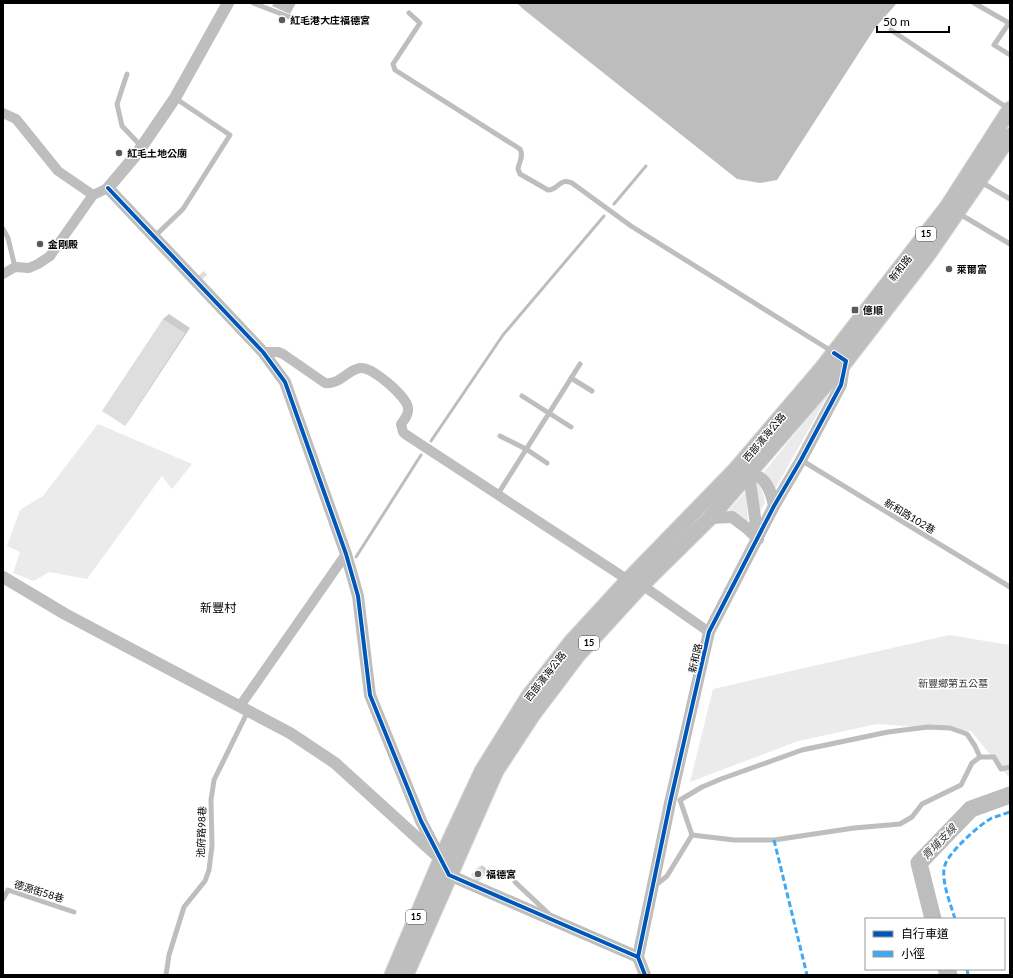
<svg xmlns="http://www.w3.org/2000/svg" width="1013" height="978" font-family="Lato,'Noto Sans TC',sans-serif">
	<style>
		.green { fill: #ebebeb }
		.water { fill: #bdbdbd }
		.shadow { fill: #0003 }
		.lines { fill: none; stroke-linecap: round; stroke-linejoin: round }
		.stream { stroke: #bdbdbd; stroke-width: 3 }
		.river { stroke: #bdbdbd; stroke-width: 17 }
		.building { fill: #dedede }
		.primary-casing { stroke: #dbdbdb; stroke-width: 17 }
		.service { stroke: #bebebe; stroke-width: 5 }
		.minor { stroke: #bebebe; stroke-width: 10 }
		.tertiary { stroke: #bebebe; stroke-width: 12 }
		.primary { stroke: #bebebe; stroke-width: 15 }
		.quiet { stroke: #3fa9f5; stroke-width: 3; stroke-dasharray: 6 3; stroke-linecap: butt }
		.cycleway-casing { stroke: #fff; stroke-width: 6 }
		.cycleway { stroke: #0057b8; stroke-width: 4 }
		.poi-dot { fill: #595959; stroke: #fff; stroke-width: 1.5 }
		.labels { text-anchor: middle; stroke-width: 3; stroke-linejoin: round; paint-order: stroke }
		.shield { fill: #fff; stroke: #4c4c4c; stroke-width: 1 }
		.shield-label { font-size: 9px; font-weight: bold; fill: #000 }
		.poi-label { font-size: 10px; font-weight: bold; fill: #000; stroke: #fff; text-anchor: start }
		.street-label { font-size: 10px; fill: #000; stroke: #fff }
		.park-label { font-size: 10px; fill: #313131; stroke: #fff }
		.water-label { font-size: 11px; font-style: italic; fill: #424242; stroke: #fff }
		.quarter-label { font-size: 12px; fill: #000; stroke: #fff }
	</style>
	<rect width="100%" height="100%" fill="#fff"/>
	<g class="green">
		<polygon points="832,388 774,491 764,472"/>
		<polygon points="98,424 192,464 172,489 162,476 87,579 49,572 34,581 13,573 20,552 7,546 20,510 43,496"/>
		<path d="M 754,481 C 762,487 764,494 765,503 L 758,516 Z"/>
		<polygon points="746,491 748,521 737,514 728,511"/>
		<polygon points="949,635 1010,645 1010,779 971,731 877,724 798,741 690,782 713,689"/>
	</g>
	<g class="water">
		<polygon points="274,3 296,3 290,14 272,6"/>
		<polygon points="517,3 897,3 875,28 777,180 760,183 737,179 523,9"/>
	</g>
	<g class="shadow">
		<polygon points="169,314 190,328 130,419 125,425 163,319"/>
		<polygon points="482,865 488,870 478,880 472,875"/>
	</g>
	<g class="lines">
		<g class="stream">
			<polyline points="614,204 646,166"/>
			<polyline points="431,441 503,335 604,216"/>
			<polyline points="356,557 421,455"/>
		</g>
		<g class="river">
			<polyline points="933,919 919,863 971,809 1010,795"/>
			<polyline points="946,969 949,975"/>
		</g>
	</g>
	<g class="building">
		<polygon points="279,16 287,20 285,24 277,20"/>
		<polygon points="118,148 124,154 120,158 114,152"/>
		<polygon points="204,271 207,275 200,281 197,277"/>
		<polygon points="163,319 185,333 125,426 102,411"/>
		<polygon points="479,866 486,873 478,882 471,875"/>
	</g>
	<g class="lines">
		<defs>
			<g id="primary">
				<polyline points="392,975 441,859 482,771 528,697 571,642 628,580 735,470 822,368 947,207 1010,109"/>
				<polyline points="406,975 496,771 532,716 578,655 642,585 710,518 846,361 927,256 1010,136"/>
			</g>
		</defs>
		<use href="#primary" class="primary-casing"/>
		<g class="service">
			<polyline points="253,3 300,21"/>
			<polyline points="974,3 1009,23 994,45 1010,55"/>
			<path d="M 409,13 L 420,23 L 393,64 L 395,70 L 520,149 C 524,156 519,162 518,169 L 520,174 L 548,190 C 559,190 559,177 572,183 L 631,226 L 833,352"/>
			<polyline points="891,30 1009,109"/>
			<polyline points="127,74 117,104 122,126 141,146"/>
			<polyline points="981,182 1010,199"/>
			<polyline points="958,213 1010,244"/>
			<polyline points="3,229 8,238 15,267"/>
			<polyline points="155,236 183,209 230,135 175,98"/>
			<polyline points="571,378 592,391"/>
			<polyline points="522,396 571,427"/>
			<polyline points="500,436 526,449 547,463"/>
			<polyline points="801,460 1010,587"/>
			<polyline points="498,494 580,364"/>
			<polyline points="692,835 734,840 774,840 854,828 900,824 912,817 922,804 961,785 972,763 980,757"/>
			<polyline points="515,882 549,914"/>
			<polyline points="656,885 667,876 692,835 680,800 702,787 721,779 802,750 888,732 928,727 950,728 967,734 975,746 980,757 994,757 1001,769 1010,767"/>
			<polyline points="3,899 8,890 74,912"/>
			<polyline points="166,975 169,955 184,907 205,881 209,870 212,846 211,800 214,780 248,711"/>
		</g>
		<g class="minor">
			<polyline points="3,113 16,119 58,171 93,195"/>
			<polyline points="3,274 15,267 29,268 38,264 50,256 93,195 108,188"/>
			<path d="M 263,352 L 278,352 L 283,354 L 325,383 C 340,385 347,370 360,368 C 372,366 407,397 408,408 C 409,414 405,419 401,424 L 403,432 L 405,434 L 628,580 L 642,585 L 709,632"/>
			<polyline points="240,706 346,554"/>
		</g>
		<g class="tertiary">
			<polyline points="228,3 175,98 136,155 108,188 263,352 285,382 346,554 358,596 370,695 421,821 449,875 638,957"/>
			<polyline points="749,468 749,474 758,539"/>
			<path d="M 742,472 C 747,474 754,475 759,477 C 769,483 772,496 774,506"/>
			<polyline points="710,518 732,517 748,529 758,539"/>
			<polyline points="3,577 65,614 290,733 335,763 435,854"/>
			<polyline points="645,975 638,957 670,803 709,632 774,506 801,460 841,385 845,360"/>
		</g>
		<use href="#primary" class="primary"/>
		<g class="quiet">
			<polyline points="774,840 807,975"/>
			<path d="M 955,919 C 951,905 940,879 945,865 C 949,852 980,824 992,818 C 998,816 1004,814 1010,812"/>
			<polyline points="967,969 968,975"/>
		</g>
		<defs>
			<g id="cycleway">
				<polyline points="108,188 263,352 285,382 346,554 358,596 370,695 421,821 449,875 638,957"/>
				<polyline points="645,975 638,957 670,803 709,632 774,506 801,460 841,385 846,361 834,353"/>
			</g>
		</defs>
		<use href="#cycleway" class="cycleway-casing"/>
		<use href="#cycleway" class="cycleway"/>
	</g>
	<g class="poi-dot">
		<circle cx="282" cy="20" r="4"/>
		<circle cx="119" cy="153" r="4"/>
		<circle cx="40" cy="244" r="4"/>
		<circle cx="949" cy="269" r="4"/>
		<rect x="851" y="306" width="8" height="8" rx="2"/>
		<circle cx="478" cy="874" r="4"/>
	</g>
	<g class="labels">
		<g class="shield">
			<rect x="916" y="227" width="20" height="14" rx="3"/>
			<rect x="579" y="636" width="20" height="14" rx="3"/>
			<rect x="406" y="910" width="20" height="14" rx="3"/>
		</g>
		<g class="shield-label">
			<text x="926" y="237">15</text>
			<text x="589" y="646">15</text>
			<text x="416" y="920">15</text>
		</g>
		<g class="poi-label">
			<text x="290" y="24">紅毛港大庄福德宮</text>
			<text x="127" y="157">紅毛土地公廟</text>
			<text x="48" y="248">金剛殿</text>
			<text x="957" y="273">萊爾富</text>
			<text x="863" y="314">億順</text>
			<text x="486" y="878">福德宮</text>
		</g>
		<g class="street-label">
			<text transform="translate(900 268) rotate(-52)" y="4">新和路</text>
			<text transform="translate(764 437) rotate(-50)" y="4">西部濱海公路</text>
			<text transform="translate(910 516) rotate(31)" y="4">新和路102巷</text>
			<text transform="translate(695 658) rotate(-77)" y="4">新和路</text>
			<text transform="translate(545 676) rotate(-52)" y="4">西部濱海公路</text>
			<text transform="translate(201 832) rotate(-88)" y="4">池府路98巷</text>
			<text transform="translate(39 891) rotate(17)" y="4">德源街58巷</text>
		</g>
		<g class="park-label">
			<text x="953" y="687">新豐鄉第五公墓</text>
		</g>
		<g class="water-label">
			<text transform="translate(939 842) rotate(-46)" y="4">青埔支線</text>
		</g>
		<g class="quarter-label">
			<text x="218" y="612">新豐村</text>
		</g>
	</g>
	<rect width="1013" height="978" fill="none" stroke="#000000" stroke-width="8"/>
	<rect x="865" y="918" width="140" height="52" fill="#ffffff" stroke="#999999"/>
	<rect x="873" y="931" width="20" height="6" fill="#0057b8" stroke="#999999"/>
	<text x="901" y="938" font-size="12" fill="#000000">自行車道</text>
	<rect x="873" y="951" width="20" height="6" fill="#3fa9f5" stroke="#999999"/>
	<text x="901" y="958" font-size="12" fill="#000000">小徑</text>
	<path d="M877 26v6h72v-6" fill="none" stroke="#000000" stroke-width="2"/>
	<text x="883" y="26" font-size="12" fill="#000000" stroke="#ffffff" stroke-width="3" paint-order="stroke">50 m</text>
</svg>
